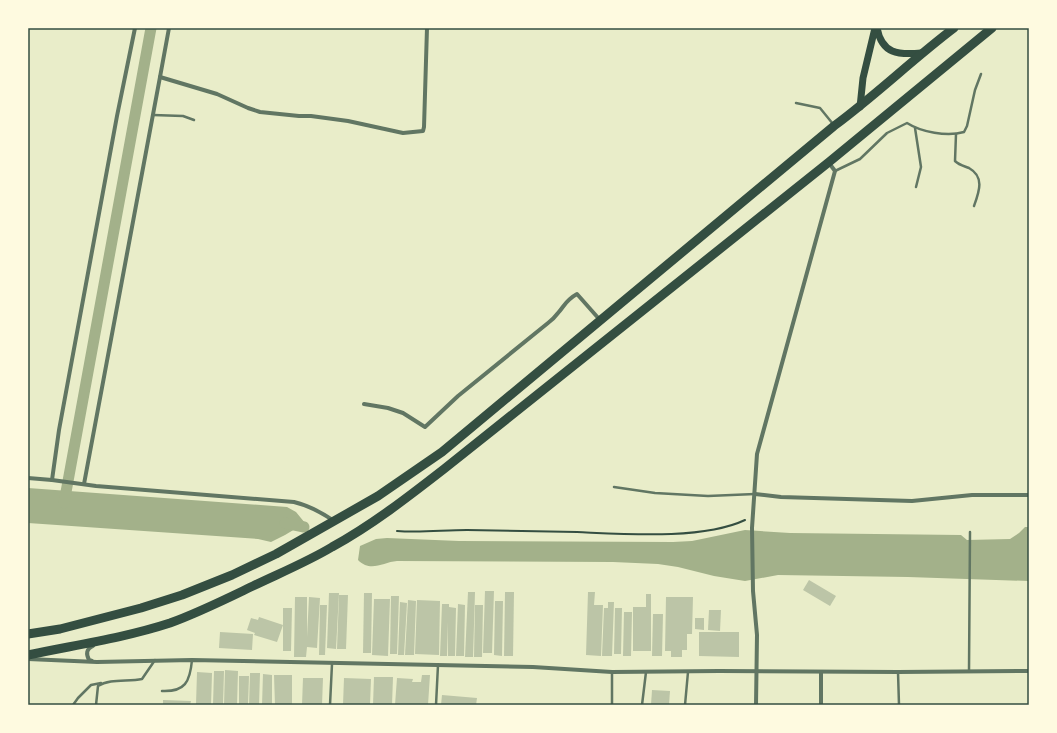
<svg xmlns="http://www.w3.org/2000/svg" width="1057" height="733" font-family="'Asap Condensed',sans-serif">
	<style>
		.water { fill: #a3b18a }
		.lines { fill: none; stroke-linecap: round; stroke-linejoin: round }
		.canal { stroke: #a3b18a; stroke-width: 11 }
		.building { fill: #bcc5a7 }
		.path { stroke: #344e41; stroke-width: 2 }
		.service { stroke: #617663; stroke-width: 2.5 }
		.minor { stroke: #617663; stroke-width: 4 }
		.secondary { stroke: #344e41; stroke-width: 7 }
		.trunk { stroke: #344e41; stroke-width: 9 }
		.neatline { fill: none; stroke: #344e41; stroke-width: 1.5 }
	</style>
	<rect width="100%" height="100%" fill="#e9edc9"/>
	<g class="water">
		<polygon points="28,488 287,507 296,512 305,523 285,535 271,542 258,539 28,523"/>
		<path d="M 1025,527 L 1029,527 L 1029,581 L 908,577 L 778,575 L 745,581 L 714,576 L 678,567 L 658,564 L 613,562 L 397,561 C 383,562 371,573 358,560 L 360,546 L 376,539 L 387,538 L 459,541 L 673,542 L 692,541 L 745,530 L 790,533 L 961,535 L 967,540 L 1010,539 L 1019,533 Z"/>
	</g>
	<g class="lines">
		<g class="canal">
			<polyline points="64,503 151,28"/>
			<polyline points="285,523 304,527"/>
		</g>
	</g>
	<g class="building">
		<polygon points="809,580 836,596 830,606 803,590"/>
		<polygon points="485,591 494,591 492,653 483,653"/>
		<polygon points="468,592 475,592 473,657 465,657"/>
		<polygon points="505,592 514,592 513,656 504,656"/>
		<polygon points="588,592 595,592 594,605 603,605 601,656 586,655"/>
		<polygon points="329,593 339,593 336,649 327,648"/>
		<polygon points="364,593 372,593 371,653 363,653"/>
		<polygon points="646,594 651,594 651,651 633,651 633,607 646,607"/>
		<polygon points="339,595 348,595 346,649 337,649"/>
		<polygon points="391,596 399,596 397,654 390,654"/>
		<polygon points="295,597 307,597 307,637 309,597 320,598 317,648 307,647 306,657 294,657"/>
		<polygon points="666,597 693,597 692,634 687,634 687,650 682,650 682,657 671,657 671,651 665,651"/>
		<polygon points="374,599 390,599 388,656 372,655"/>
		<polygon points="408,600 416,601 414,655 405,655"/>
		<polygon points="417,600 440,601 439,655 415,654"/>
		<polygon points="495,601 503,601 502,656 494,655"/>
		<polygon points="400,602 407,603 404,655 398,655"/>
		<polygon points="608,602 614,602 612,656 602,656 604,608 608,608"/>
		<polygon points="442,604 449,604 449,607 456,608 455,656 448,656 448,622 447,656 440,656"/>
		<polygon points="458,604 465,605 464,656 456,656"/>
		<polygon points="320,605 327,605 325,655 319,655"/>
		<polygon points="475,605 483,605 482,657 474,657"/>
		<polygon points="283,608 292,608 291,651 283,651"/>
		<polygon points="615,608 622,608 621,654 614,654"/>
		<polygon points="709,610 721,610 720,631 708,630"/>
		<polygon points="624,612 632,612 631,656 623,656"/>
		<polygon points="653,614 663,614 662,656 652,656"/>
		<polygon points="259,617 283,625 277,642 254,635 255,633 247,630 251,618 258,620"/>
		<polygon points="695,618 704,618 704,630 695,629"/>
		<polygon points="220,632 253,634 252,650 219,648"/>
		<polygon points="699,632 739,632 739,657 699,656"/>
		<polygon points="225,670 238,671 237,705 224,705"/>
		<polygon points="214,671 224,671 223,705 213,705"/>
		<polygon points="197,672 212,673 211,705 196,705"/>
		<polygon points="250,673 260,673 259,705 249,705"/>
		<polygon points="263,674 272,675 272,705 262,705"/>
		<polygon points="274,675 292,675 292,705 275,705"/>
		<polygon points="422,675 430,675 428,705 395,705 397,678 413,679 412,682 421,682"/>
		<polygon points="239,676 249,676 248,705 239,705"/>
		<polygon points="374,677 393,677 392,705 373,705"/>
		<polygon points="303,678 323,678 322,705 302,705"/>
		<polygon points="344,678 371,679 370,705 343,705"/>
		<polygon points="652,690 670,691 669,705 651,705"/>
		<polygon points="442,695 477,698 476,705 441,705"/>
		<polygon points="163,700 191,701 190,705 163,705"/>
	</g>
	<g class="lines">
		<path class="path" d="M 397,531 C 420,533 444,530 467,530 C 504,531 540,531 577,532 C 624,534 703,540 745,520"/>
		<g class="service">
			<polyline points="796,103 820,108 833,124"/>
			<polyline points="153,115 183,116 194,120"/>
			<polyline points="915,128 921,167 916,187"/>
			<path d="M 956,134 L 955,161 C 959,165 964,166 969,168 C 985,177 979,192 974,206"/>
			<path d="M 835,171 L 860,159 L 887,133 L 907,123 C 921,132 947,137 964,132 L 967,126 L 975,90 L 981,74"/>
			<polyline points="614,487 655,493 708,496 755,494"/>
			<polyline points="969,671 970,532"/>
			<polyline points="898,672 899,705"/>
			<path d="M 162,691 C 185,692 190,682 192,660"/>
			<polyline points="73,705 78,698 91,685 101,683"/>
			<path d="M 96,705 L 98,686 C 110,678 128,682 142,679 L 155,660"/>
			<polyline points="330,705 332,664"/>
			<polyline points="436,705 438,665"/>
			<polyline points="612,705 612,672"/>
			<polyline points="642,705 646,672"/>
			<polyline points="685,705 688,672"/>
		</g>
		<g class="minor">
			<polyline points="160,77 217,94 248,108 260,112 299,116 311,116 348,121 403,133 423,131 424,127 427,28"/>
			<path d="M 364,404 L 388,408 L 403,413 L 425,427 L 458,396 L 548,323 C 552,320 555,317 558,313 C 565,305 566,300 577,294 L 600,320"/>
			<path d="M 28,478 L 52,480 L 96,486 L 294,502 C 310,506 321,512 334,521"/>
			<polyline points="52,480 59,430 117,116 135,28"/>
			<polyline points="84,484 160,77 169,28"/>
			<polyline points="755,494 781,497 912,501 972,495 1029,495"/>
			<polyline points="28,659 97,662 192,660 533,667 612,672 719,671 898,672 1029,671"/>
			<path d="M 92,661 L 89,660 C 86,654 86,649 93,646"/>
			<polyline points="756,705 757,635 753,591 752,528 757,454 835,171 829,163"/>
			<polyline points="821,705 821,672"/>
		</g>
		<g class="secondary">
			<path d="M 877,28 C 882,54 898,55 921,53"/>
			<polyline points="860,107 863,78 875,28"/>
		</g>
		<g class="trunk">
			<path d="M 28,634 L 60,629 L 141,608 L 182,595 L 232,575 L 276,554 L 378,496 L 442,452 L 834,126 C 876,95 913,59 954,28"/>
			<path d="M 28,655 C 75,645 124,638 170,623 C 198,613 226,599 253,586 C 280,573 307,562 332,547 C 372,525 408,497 444,469 L 829,162 L 992,28"/>
		</g>
	</g>
	<rect width="1057" height="733" fill="none" stroke="#fefae0" stroke-width="58"/>
	<rect x="29" y="29" width="999" height="675" class="neatline"/>
</svg>
